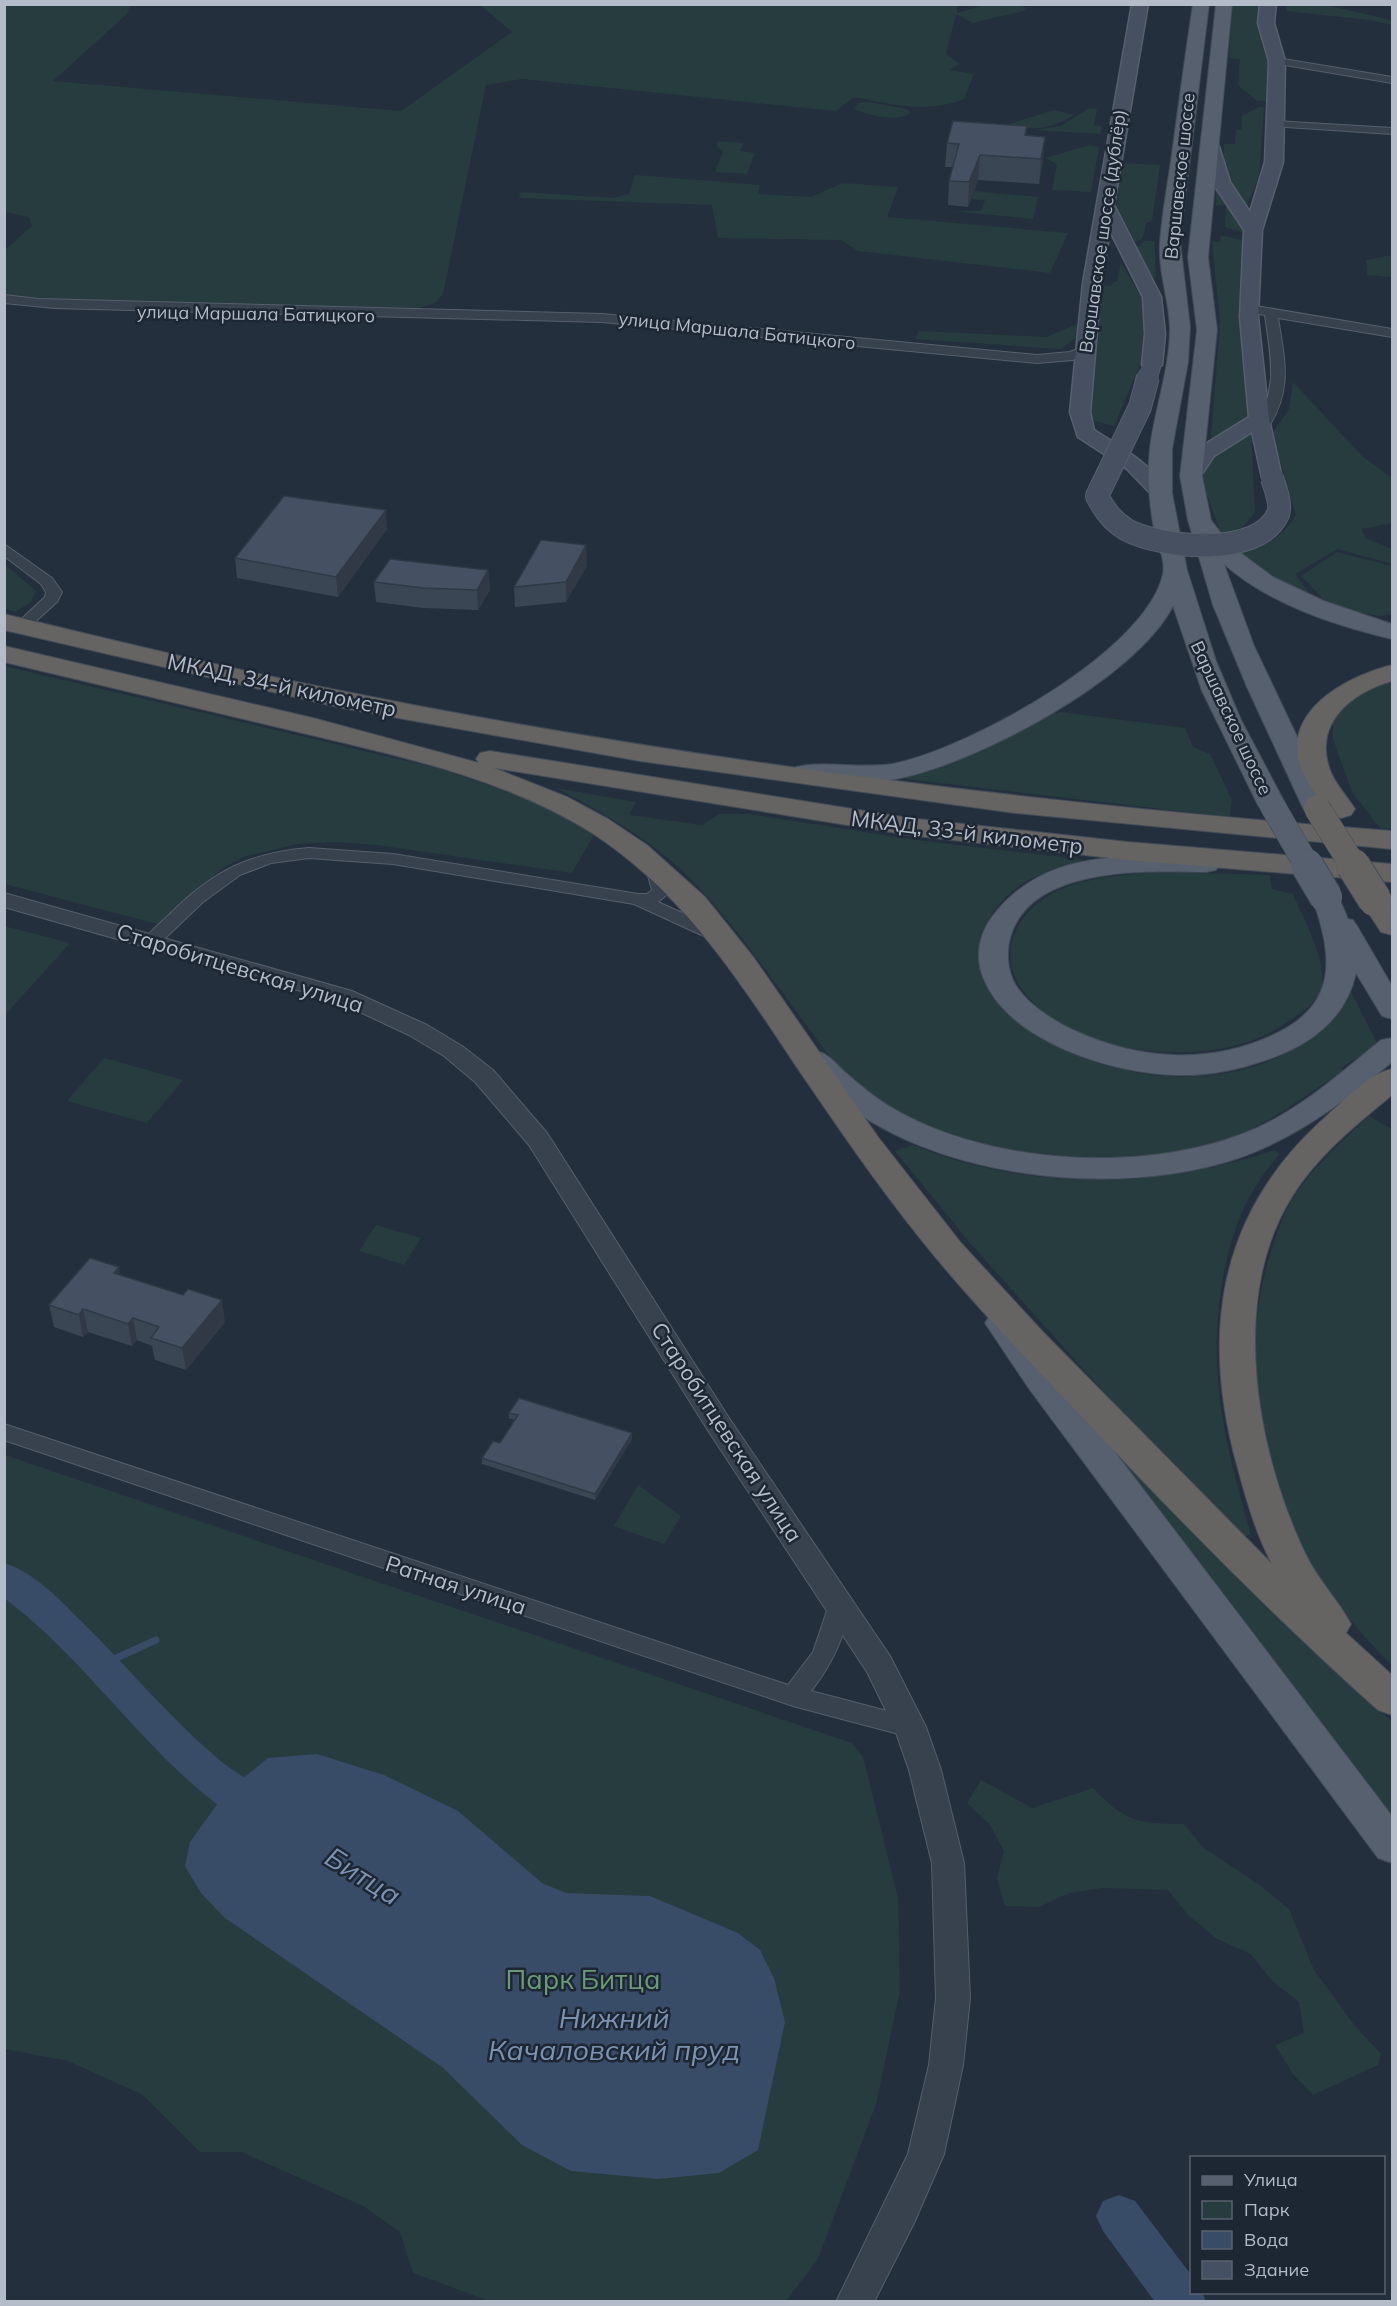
<svg xmlns="http://www.w3.org/2000/svg" width="1397" height="2306" font-family="Mulish,sans-serif">
	<style>
		.green { fill: #263c3f }
		.water { fill: #394c67 }
		.lines { fill: none; stroke-linecap: round; stroke-linejoin: round }
		.stream { stroke: #394c67; stroke-width: 7 }
		.river { fill: #394c67; fill-rule: evenodd }
		.minor-casing { stroke: #565f6c; stroke-width: 2 }
		.tertiary-casing { stroke: #565f6c; stroke-width: 2 }
		.secondary-casing { stroke: #565f6c; stroke-width: 3 }
		.primary-casing { stroke: #414a57; stroke-width: 2 }
		.trunk-casing { stroke: #434c59; stroke-width: 2 }
		.minor { fill: #38414e; fill-rule: evenodd }
		.tertiary { fill: #38414e; fill-rule: evenodd }
		.secondary { fill: #465061; fill-rule: evenodd }
		.primary { fill: #56606e; fill-rule: evenodd }
		.trunk { fill: #656462; fill-rule: evenodd }
		.secondary-bridge-far1-casing { stroke: #565f6c; stroke-width: 19; stroke-linecap: butt }
		.secondary-bridge-casing { stroke: #565f6c; stroke-width: 24; stroke-linecap: butt }
		.primary-bridge-far1-casing { stroke: #414a57; stroke-width: 26; stroke-linecap: butt }
		.primary-bridge-casing { stroke: #414a57; stroke-width: 34; stroke-linecap: butt }
		.trunk-bridge-far1-casing { stroke: #434c59; stroke-width: 27; stroke-linecap: butt }
		.trunk-bridge-casing { stroke: #434c59; stroke-width: 35; stroke-linecap: butt }
		.secondary-bridge-far1 { stroke: #465061; stroke-width: 17 }
		.secondary-bridge { stroke: #465061; stroke-width: 22 }
		.primary-bridge-far1 { stroke: #56606e; stroke-width: 25 }
		.primary-bridge { stroke: #56606e; stroke-width: 32 }
		.trunk-bridge-far1 { stroke: #656462; stroke-width: 26 }
		.trunk-bridge { stroke: #656462; stroke-width: 33 }
		.wall { fill: #3b4654 }
		.shaded-wall { fill: #303945 }
		.building { fill: #455162; stroke: #303945; stroke-width: 1.5 }
		.labels { text-anchor: middle; stroke-width: 5; stroke-linejoin: round; paint-order: stroke }
		.far-street-label { font-size: 18px; fill: #b4bcc9; stroke: #1d2633 }
		.street-label { font-size: 22px; fill: #b4bcc9; stroke: #1d2633 }
		.near-park-label { font-size: 27px; fill: #6b9a76; stroke: #1d2633 }
		.near-water-label { font-size: 28px; font-style: italic; fill: #7c92b1; stroke: #1d2633 }
	</style>
	<rect width="100%" height="100%" fill="#242f3e"/>
	<g class="green">
		<path d="M 957,4 L 957,13 L 984,5 L 1020,4 L 1027,10 L 973,23 L 956,14 L 946,54 L 960,64 L 949,70 L 974,74 L 964,99 C 927,114 891,104 854,97 L 836,111 L 522,79 L 486,85 L 443,294 L 435,303 L 419,308 L 52,300 L 5,296 L 5,250 L 32,226 L 29,217 L 5,212 L 5,5 L 130,5 L 127,14 L 53,81 L 401,111 L 512,32 L 480,5 Z"/>
		<polygon points="1232,5 1261,5 1270,62 1267,101 1257,101 1238,85 1240,59 1229,58"/>
		<polygon points="1287,5 1325,5 1392,20 1392,25 1370,20 1286,11"/>
		<path d="M 868,102 L 907,109 L 910,113 C 897,123 869,115 854,109 L 859,103 Z"/>
		<path d="M 1259,107 L 1264,107 L 1259,177 L 1246,207 C 1230,183 1221,174 1224,144 L 1235,144 L 1236,130 L 1241,130 L 1242,116 Z"/>
		<polygon points="1088,109 1097,109 1094,125 1102,126 1100,134 1034,130 1061,126"/>
		<path d="M 1054,110 L 1074,115 C 1053,128 1033,132 1009,124 Z"/>
		<polygon points="717,141 744,143 740,151 755,153 747,174 715,172 723,152 717,146"/>
		<polygon points="1090,145 1099,147 1091,192 1052,190 1057,164 1045,158"/>
		<path d="M 1121,163 L 1160,165 L 1152,221 L 1146,223 C 1145,231 1144,241 1135,242 L 1117,208 Z"/>
		<polygon points="635,175 760,185 758,194 811,197 843,183 898,187 887,217 1068,233 1050,273 858,251 841,240 718,238 712,205 519,198 521,192 613,198 629,194"/>
		<polygon points="1216,184 1248,234 1225,227 1226,206 1216,205"/>
		<polygon points="974,191 1038,197 1033,219 952,211 981,211 985,200 972,199"/>
		<polygon points="1221,235 1245,241 1240,312 1242,356 1255,417 1218,439 1211,437 1220,323 1212,241 1220,242"/>
		<polygon points="1144,241 1154,241 1156,277 1148,276 1135,247 1140,246"/>
		<polygon points="1392,255 1392,277 1367,275 1366,260"/>
		<polygon points="1121,263 1145,303 1141,363 1114,426 1087,419 1096,285 1111,286 1113,282 1117,281"/>
		<polygon points="1080,323 1078,336 1061,349 915,339 919,331 1046,337"/>
		<path d="M 1293,382 L 1362,456 L 1392,478 L 1392,523 L 1361,529 L 1367,539 L 1392,549 L 1392,564 L 1338,549 L 1295,574 L 1316,602 L 1264,573 L 1237,553 C 1266,545 1280,540 1296,515 L 1272,434 L 1289,409 Z"/>
		<polygon points="1251,429 1255,512 1242,528 1221,534 1202,481 1207,460"/>
		<polygon points="1337,552 1392,566 1392,614 1379,616 1331,607 1301,576"/>
		<polygon points="4,564 36,591 31,602 15,612 5,609"/>
		<polygon points="4,666 437,768 528,798 595,833 572,873 376,845 336,842 298,844 246,856 224,867 157,924 5,884"/>
		<polygon points="1392,679 1392,829 1380,828 1352,792 1333,739 1333,717 1342,704 1383,681"/>
		<polygon points="1060,712 1185,728 1193,747 1210,754 1232,800 1230,817 906,779 905,775 1034,719"/>
		<path d="M 556,788 L 636,802 L 629,815 L 702,825 L 719,814 L 749,814 L 916,840 L 1085,860 C 1066,866 1047,871 1029,880 C 983,905 963,960 998,1002 C 1005,1011 1016,1019 1026,1026 C 1100,1082 1220,1096 1301,1045 C 1322,1032 1337,1012 1351,992 L 1378,1045 L 1341,1068 L 1344,1070 C 1309,1093 1275,1120 1235,1136 C 1130,1176 988,1161 890,1108 C 870,1097 853,1081 837,1066 C 790,1005 741,930 688,876 C 650,839 602,812 556,788 Z"/>
		<path d="M 1165,872 L 1270,875 L 1272,889 L 1293,894 C 1303,917 1329,965 1321,989 C 1315,1006 1292,1019 1278,1028 C 1209,1072 1062,1057 1018,983 C 1009,967 1008,951 1014,935 C 1037,878 1112,875 1165,872 Z"/>
		<polygon points="4,926 70,943 5,1015 4,1015"/>
		<polygon points="104,1058 183,1080 147,1123 67,1101"/>
		<path d="M 1369,1116 L 1392,1129 L 1392,1666 C 1361,1633 1330,1600 1308,1560 C 1290,1529 1279,1493 1271,1458 C 1254,1388 1248,1333 1268,1262 C 1274,1243 1279,1224 1288,1207 C 1308,1171 1340,1143 1369,1116 Z"/>
		<path d="M 913,1145 C 1026,1191 1159,1190 1274,1150 L 1280,1154 C 1250,1187 1234,1224 1225,1268 C 1205,1365 1224,1441 1251,1534 L 1240,1538 L 1200,1499 L 970,1243 L 895,1151 Z"/>
		<polygon points="376,1225 421,1238 404,1265 359,1251"/>
		<polygon points="5,1455 852,1743 863,1757 898,1898 900,1991 876,2104 818,2259 786,2301 489,2301 413,2273 400,2232 363,2206 241,2152 200,2152 143,2095 68,2061 5,2049"/>
		<polygon points="1125,1455 1229,1568 1392,1722 1392,1825 1118,1458"/>
		<polygon points="638,1485 681,1516 664,1544 614,1526"/>
		<path d="M 981,1780 L 1032,1808 L 1093,1788 C 1125,1822 1139,1824 1184,1824 L 1204,1848 L 1261,1886 L 1289,1909 L 1314,1970 L 1355,2026 L 1381,2054 L 1378,2065 L 1313,2095 L 1293,2074 L 1275,2045 L 1304,2033 L 1299,2002 L 1272,1981 L 1251,1954 L 1217,1939 L 1188,1915 L 1168,1890 L 1102,1888 L 1069,1893 L 1039,1907 L 1005,1906 L 997,1878 L 1004,1851 L 990,1825 L 967,1803 Z"/>
	</g>
	<polygon class="water" points="317,1754 384,1775 458,1811 542,1883 566,1893 650,1896 738,1933 760,1950 774,1978 785,2022 758,2150 719,2173 658,2179 571,2171 522,2145 442,2067 225,1918 201,1893 185,1866 190,1842 226,1792 268,1758"/>
	<g class="lines">
		<polyline class="stream" points="99,1666 156,1640"/>
		<g class="river">
			<path d="M 4,1563 C 34,1572 59,1599 80,1620 C 126,1665 167,1715 216,1757 C 236,1775 269,1789 281,1813 L 275,1825 C 269,1827 264,1830 258,1829 C 238,1823 220,1806 204,1794 C 132,1734 79,1654 4,1598 Z"/>
			<polygon points="1119,2195 1135,2201 1192,2276 1192,2292 1202,2292 1206,2302 1155,2302 1103,2231 1096,2216 1103,2201"/>
		</g>
		<defs>
			<g id="minor">
				<polygon points="1277,58 1392,77 1392,83 1273,63 1272,61"/>
				<polygon points="1275,121 1392,128 1392,134 1271,126 1271,122"/>
				<polygon points="4,295 39,299 602,314 1037,355 1070,352 1085,346 1092,350 1073,360 1037,363 602,322 54,308 4,303"/>
				<path d="M 1250,305 L 1392,329 L 1392,337 L 1278,318 C 1285,362 1293,391 1266,431 L 1261,432 L 1254,428 C 1279,388 1271,359 1265,315 L 1245,312 L 1245,306 Z"/>
				<polygon points="4,544 52,578 62,592 57,602 27,629 22,631 14,626 45,597 46,592 41,584 4,556"/>
				<path d="M 309,848 L 393,854 L 638,894 L 647,894 L 652,890 L 645,865 L 654,860 L 663,865 L 670,892 L 658,902 L 720,930 L 723,934 L 714,939 L 708,938 L 634,904 L 393,864 L 309,858 L 271,863 L 240,875 L 203,902 L 158,945 L 146,945 L 143,941 C 151,930 163,921 173,911 C 215,870 250,853 309,848 Z"/>
				<path d="M 4,1424 L 788,1685 L 813,1652 L 831,1599 L 839,1596 L 847,1599 L 851,1605 C 844,1638 832,1665 811,1691 L 910,1717 L 919,1720 L 922,1727 L 919,1734 L 910,1737 L 793,1706 L 4,1440 Z"/>
			</g>
			<polygon id="tertiary" points="4,893 352,991 427,1025 462,1046 493,1070 547,1133 729,1418 890,1656 926,1727 941,1770 964,1863 970,1998 963,2065 944,2154 914,2223 874,2302 836,2302 908,2154 929,2065 936,1998 932,1863 909,1770 894,1727 867,1672 709,1432 529,1145 475,1082 444,1056 409,1035 336,1001 4,907"/>
			<g id="secondary">
				<path d="M 1132,4 L 1148,4 L 1114,205 L 1161,297 L 1165,334 L 1162,365 L 1152,371 L 1142,365 L 1145,334 L 1143,297 L 1110,231 L 1101,283 L 1090,412 L 1094,430 C 1123,449 1150,463 1170,492 L 1167,496 L 1153,496 L 1127,469 L 1078,437 L 1070,412 L 1083,283 Z"/>
				<polygon points="1260,4 1276,4 1274,23 1285,61 1283,162 1262,230 1258,317 1269,419 1282,478 1279,482 1265,482 1262,478 1252,432 1214,456 1198,480 1184,480 1181,476 1199,448 1249,417 1240,317 1244,230 1212,182 1203,144 1205,140 1217,140 1230,182 1250,212 1265,162 1269,61 1258,23"/>
			</g>
			<g id="primary">
				<path d="M 1193,4 L 1209,4 L 1180,241 L 1190,327 L 1188,362 L 1172,449 L 1172,493 L 1187,570 L 1216,661 L 1241,720 L 1286,805 L 1282,811 L 1272,813 L 1262,811 L 1258,805 L 1202,691 L 1173,606 C 1135,680 975,764 896,779 C 865,785 826,786 796,779 L 792,773 L 796,767 C 826,760 860,769 892,764 C 966,750 1146,652 1163,574 C 1166,562 1157,541 1154,529 C 1149,502 1147,475 1150,448 C 1155,408 1170,368 1170,328 C 1169,299 1158,271 1160,242 C 1162,215 1167,188 1171,161 C 1178,109 1185,57 1193,4 Z"/>
				<path d="M 1216,4 L 1232,4 L 1208,257 L 1217,330 L 1202,476 L 1211,520 L 1230,545 L 1273,577 L 1324,601 L 1392,624 L 1392,639 C 1334,625 1269,604 1224,564 L 1254,646 L 1331,808 L 1327,814 L 1317,816 L 1307,814 L 1303,808 L 1247,687 L 1213,605 L 1188,520 L 1180,476 L 1197,330 L 1188,257 Z"/>
				<path d="M 1150,855 L 1216,858 L 1220,864 L 1216,870 L 1206,872 C 1149,871 1033,865 1011,935 C 1006,950 1007,970 1015,984 C 1027,1004 1051,1019 1071,1029 C 1139,1061 1214,1066 1281,1031 C 1340,1000 1331,951 1312,897 L 1316,891 L 1326,889 L 1336,891 L 1348,919 L 1353,920 L 1357,926 L 1392,986 L 1392,1019 L 1382,1016 L 1356,973 C 1346,1019 1309,1046 1266,1060 C 1238,1070 1207,1076 1177,1075 C 1114,1074 1008,1042 983,977 C 975,957 979,934 992,917 C 1032,864 1088,857 1150,855 Z"/>
				<path d="M 1392,1038 L 1392,1062 C 1345,1101 1298,1137 1239,1158 C 1118,1199 930,1180 832,1093 C 820,1084 808,1073 800,1061 L 804,1054 C 812,1052 819,1050 826,1055 C 833,1059 840,1068 846,1073 C 860,1085 874,1097 889,1106 C 989,1167 1154,1175 1259,1127 C 1304,1106 1343,1071 1381,1040 Z"/>
				<polygon points="1002,1311 1014,1315 1054,1372 1392,1816 1392,1863 1378,1858 1030,1390 985,1323 990,1315"/>
			</g>
			<g id="trunk">
				<path d="M 4,614 C 117,641 229,669 342,691 C 689,761 1040,804 1392,831 L 1392,849 L 1015,813 L 640,761 L 342,708 L 4,630 Z"/>
				<path d="M 4,646 L 313,718 L 479,763 L 476,759 L 480,753 L 490,751 L 909,818 L 1128,842 L 1392,864 L 1392,882 L 1128,860 L 909,835 L 494,768 L 567,797 L 608,819 L 647,845 L 705,897 L 754,958 L 878,1137 L 961,1243 L 1043,1332 L 1272,1564 C 1256,1534 1247,1502 1238,1469 C 1201,1338 1216,1218 1320,1122 C 1340,1105 1366,1074 1392,1069 L 1392,1095 C 1357,1124 1318,1155 1293,1195 C 1228,1297 1256,1452 1306,1555 C 1318,1580 1338,1600 1351,1624 L 1346,1633 L 1392,1675 L 1392,1715 L 1378,1710 C 1275,1618 1178,1519 1083,1418 C 1027,1359 970,1301 919,1237 C 876,1183 837,1126 798,1069 C 739,980 683,892 592,833 C 503,777 395,755 294,731 C 198,708 101,685 4,662 Z"/>
				<path d="M 1392,665 L 1392,681 C 1351,693 1313,723 1330,770 C 1335,784 1347,796 1355,809 L 1351,815 L 1341,818 L 1331,815 C 1322,802 1310,788 1303,773 C 1277,713 1345,677 1392,665 Z"/>
				<polygon points="1375,891 1385,894 1392,904 1392,935 1381,932 1360,900 1365,894"/>
			</g>
		</defs>
		<use href="#minor" class="minor-casing"/>
		<use href="#tertiary" class="tertiary-casing"/>
		<use href="#secondary" class="secondary-casing"/>
		<use href="#primary" class="primary-casing"/>
		<use href="#trunk" class="trunk-casing"/>
		<use href="#minor" class="minor"/>
		<use href="#tertiary" class="tertiary"/>
		<use href="#secondary" class="secondary"/>
		<use href="#primary" class="primary"/>
		<use href="#trunk" class="trunk"/>
		<defs>
			<polyline id="secondary-bridge-far1" points="1148,379 1152,365"/>
			<path id="secondary-bridge" d="M 1148,377 L 1140,407 L 1097,496 C 1105,511 1112,521 1127,530 C 1161,548 1259,558 1278,514 C 1282,504 1275,488 1272,478"/>
			<polyline id="primary-bridge-far1" points="1272,805 1308,867"/>
			<polyline id="primary-bridge" points="1307,865 1326,897"/>
			<polyline id="trunk-bridge-far1" points="1317,808 1354,867"/>
			<polyline id="trunk-bridge" points="1353,865 1375,900"/>
		</defs>
		<use href="#secondary-bridge-far1" class="secondary-bridge-far1-casing"/>
		<use href="#secondary-bridge" class="secondary-bridge-casing"/>
		<use href="#primary-bridge-far1" class="primary-bridge-far1-casing"/>
		<use href="#primary-bridge" class="primary-bridge-casing"/>
		<use href="#trunk-bridge-far1" class="trunk-bridge-far1-casing"/>
		<use href="#trunk-bridge" class="trunk-bridge-casing"/>
		<use href="#secondary-bridge-far1" class="secondary-bridge-far1"/>
		<use href="#secondary-bridge" class="secondary-bridge"/>
		<use href="#primary-bridge-far1" class="primary-bridge-far1"/>
		<use href="#primary-bridge" class="primary-bridge"/>
		<use href="#trunk-bridge-far1" class="trunk-bridge-far1"/>
		<use href="#trunk-bridge" class="trunk-bridge"/>
	</g>
	<g class="wall">
		<polygon points="1027,126 1026,135 1043,160 1039,184 978,180 968,207 948,205 949,181 953,167 945,167 947,143"/>
		<polygon points="387,529 338,597 237,578 235,558"/>
		<polygon points="587,565 566,602 515,607 514,587"/>
		<polygon points="488,570 490,590 478,610 424,608 376,602 374,582"/>
		<polygon points="121,1276 225,1322 186,1370 155,1360 152,1346 137,1340 132,1346 88,1332 83,1337 54,1327 49,1305"/>
		<polygon points="509,1413 632,1439 595,1500 482,1464 482,1458 500,1443 515,1420 509,1418"/>
	</g>
	<g class="shaded-wall">
		<polygon points="1045,137 1043,160 1039,184 1041,159"/>
		<polygon points="980,155 978,180 968,207 969,182"/>
		<polygon points="386,510 387,529 338,597 336,577"/>
		<polygon points="586,545 587,565 566,602 566,582"/>
		<polygon points="488,570 490,590 478,610 477,590"/>
		<polygon points="119,1267 123,1289 114,1273"/>
		<polygon points="222,1300 225,1322 186,1370 182,1348"/>
		<polygon points="83,1309 88,1332 83,1337 79,1315"/>
		<polygon points="133,1318 137,1340 132,1346 128,1324"/>
		<polygon points="632,1433 632,1439 595,1500 595,1494"/>
	</g>
	<g class="building">
		<polygon points="953,121 1027,126 1025,135 1045,137 1041,159 980,155 969,182 949,181 959,144 947,143"/>
		<polygon points="284,496 386,510 336,577 235,558"/>
		<polygon points="541,540 586,545 566,582 514,587"/>
		<polygon points="390,559 488,570 477,590 423,588 374,582"/>
		<polygon points="90,1258 119,1267 114,1273 183,1295 188,1289 222,1300 182,1348 151,1338 159,1327 133,1318 128,1324 83,1309 79,1315 49,1305"/>
		<polygon points="519,1398 632,1433 595,1494 482,1458 493,1441 500,1443 518,1415 509,1413"/>
	</g>
	<g class="labels">
		<g class="far-street-label">
			<text transform="translate(1180 176) rotate(-84)" y="6">Варшавское шоссе</text>
			<text transform="translate(1103 231) rotate(-82)" y="6">Варшавское шоссе (дублёр)</text>
			<text transform="translate(256 314) rotate(1)" y="6">улица Маршала Батицкого</text>
			<text transform="translate(737 331) rotate(6)" y="6">улица Маршала Батицкого</text>
			<text transform="translate(1231 718) rotate(65)" y="6">Варшавское шоссе</text>
		</g>
		<g class="street-label">
			<text transform="translate(282 685) rotate(12)" y="8">МКАД, 34-й километр</text>
			<text transform="translate(967 832) rotate(7)" y="8">МКАД, 33-й километр</text>
			<text transform="translate(240 968) rotate(17)" y="8">Старобитцевская улица</text>
			<text transform="translate(727 1432) rotate(57)" y="8">Старобитцевская улица</text>
			<text transform="translate(456 1585) rotate(18)" y="8">Ратная улица</text>
		</g>
		<g class="near-park-label">
			<text x="583" y="1989">Парк Битца</text>
		</g>
		<g class="near-water-label">
			<text transform="translate(363 1876) rotate(32)" y="10">Битца</text>
			<text x="614" y="2028">Нижний<tspan x="614" dy="32">Качаловский пруд</tspan></text>
		</g>
	</g>
	<rect width="1397" height="2306" fill="none" stroke="#b4bcc9" stroke-width="12"/>
	<rect x="1190" y="2156" width="195" height="138" fill="#1d2633" stroke="#59626f" stroke-width="1.5"/>
	<rect x="1202" y="2176" width="30" height="9" fill="#56606e" stroke="#59626f" stroke-width="1.5"/>
	<text x="1244" y="2186" font-size="18" fill="#b4bcc9">Улица</text>
	<rect x="1202" y="2201" width="30" height="18" fill="#263c3f" stroke="#59626f" stroke-width="1.5"/>
	<text x="1244" y="2216" font-size="18" fill="#b4bcc9">Парк</text>
	<rect x="1202" y="2231" width="30" height="18" fill="#394c67" stroke="#59626f" stroke-width="1.5"/>
	<text x="1244" y="2246" font-size="18" fill="#b4bcc9">Вода</text>
	<rect x="1202" y="2261" width="30" height="18" fill="#455162" stroke="#59626f" stroke-width="1.5"/>
	<text x="1244" y="2276" font-size="18" fill="#b4bcc9">Здание</text>
</svg>
